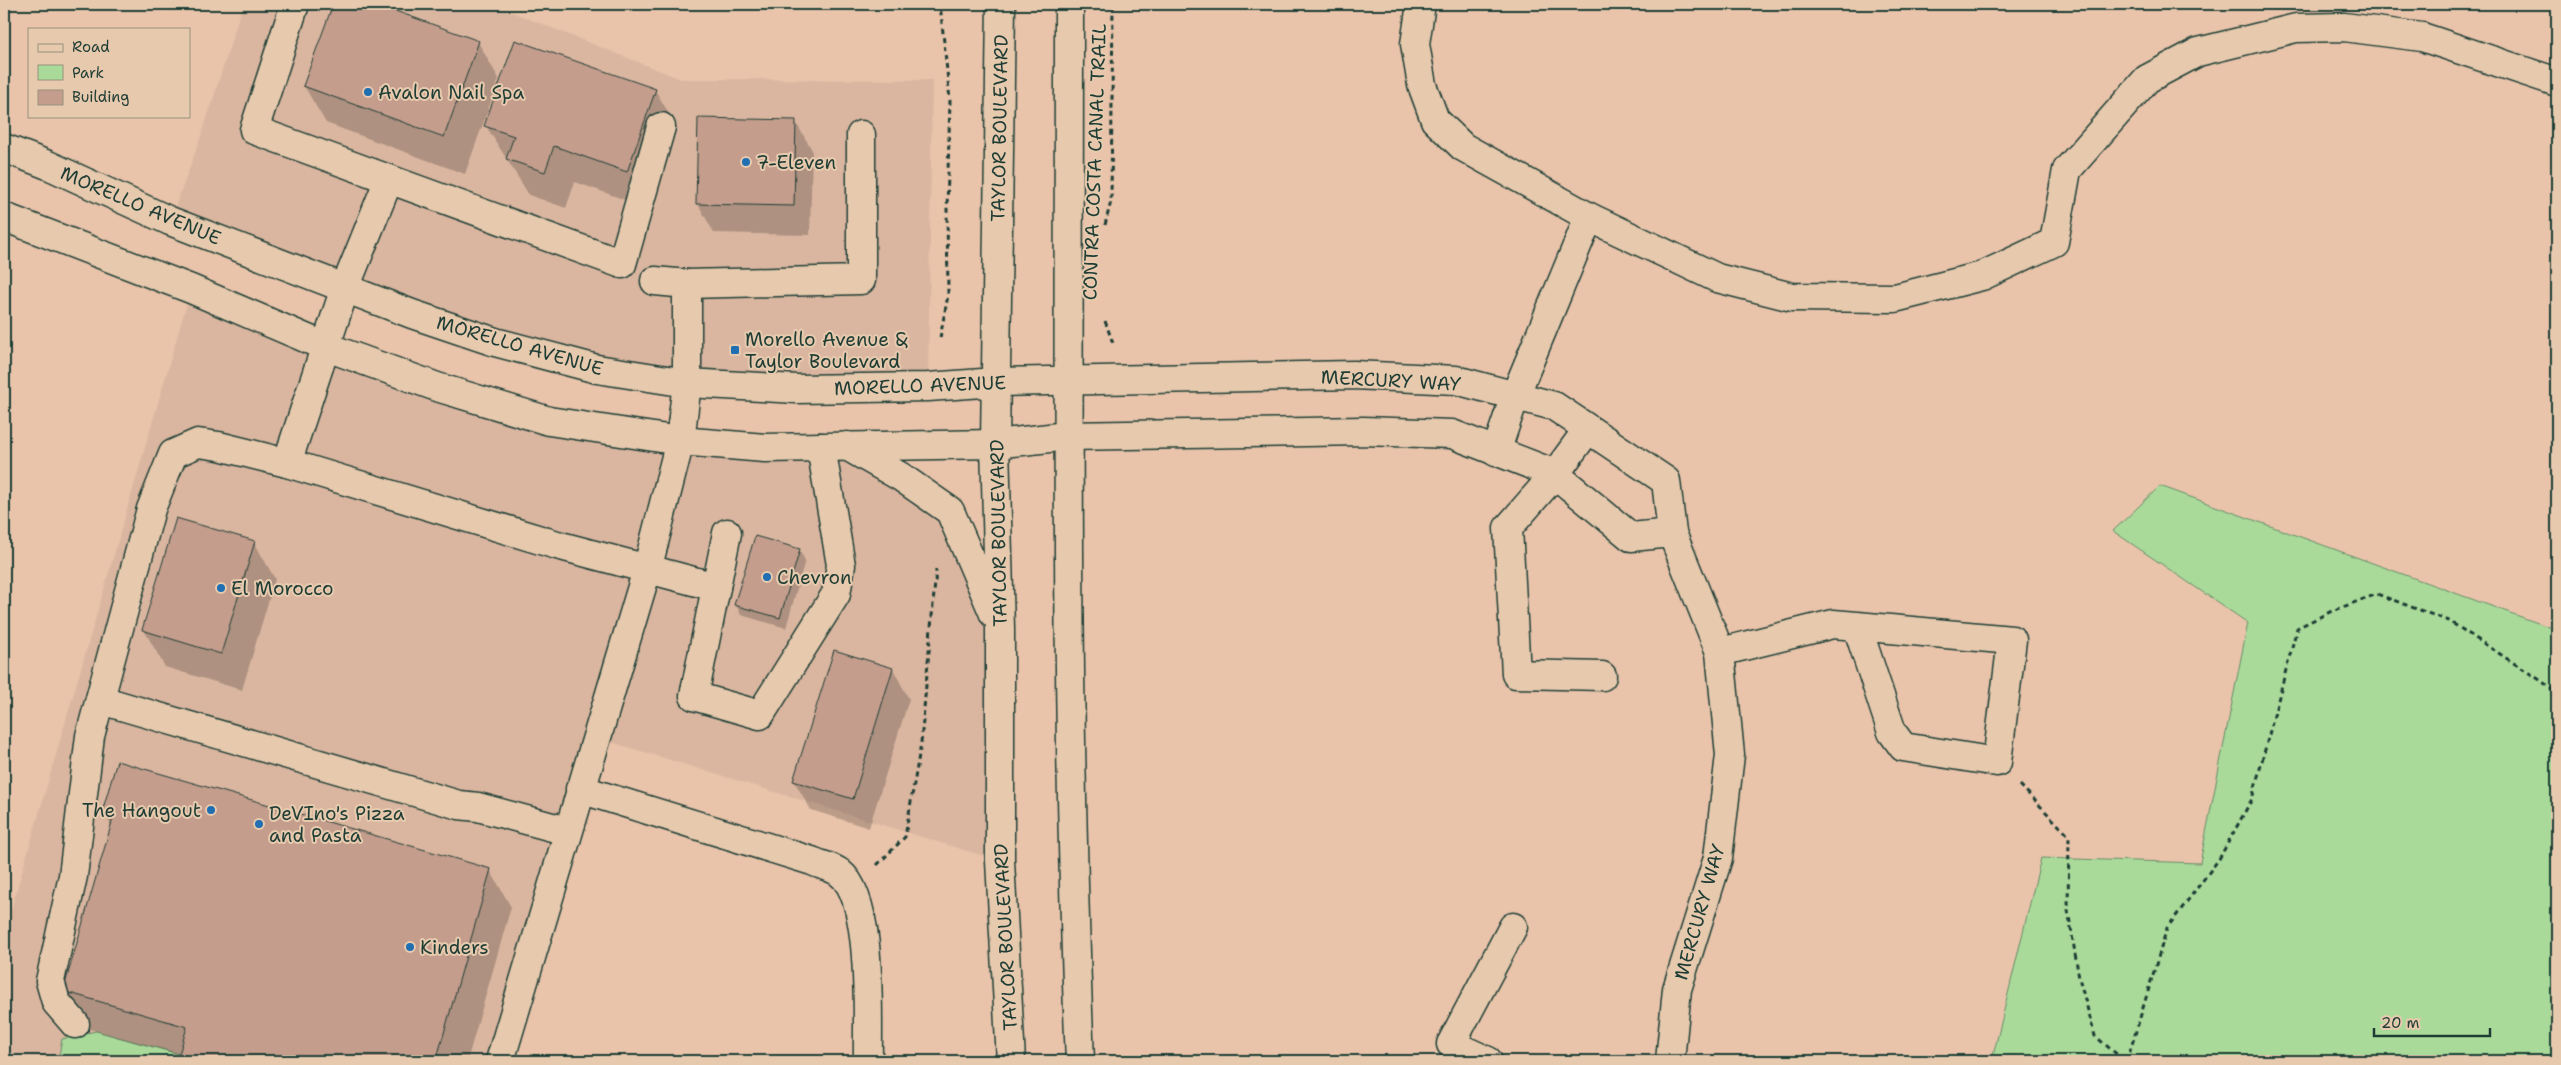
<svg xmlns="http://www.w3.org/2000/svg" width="2561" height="1065" font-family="'Shantell Sans',sans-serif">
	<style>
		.built { fill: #dab6a0 }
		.green { fill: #aada9a; stroke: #648c67 }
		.shadow { fill: #0003 }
		.building { fill: #c49d8d; stroke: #1f3d34 }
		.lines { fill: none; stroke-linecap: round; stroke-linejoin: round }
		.minor-casing { stroke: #1f3d34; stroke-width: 31 }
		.major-casing { stroke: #1f3d34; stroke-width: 31 }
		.path { stroke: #1f3d34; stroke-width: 3; stroke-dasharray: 5 4; stroke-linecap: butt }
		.minor { stroke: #e7caae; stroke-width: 28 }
		.major { stroke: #e7caae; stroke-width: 28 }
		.poi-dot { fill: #1f6fb2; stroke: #e7caae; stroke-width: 2 }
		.labels { text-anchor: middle; stroke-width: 4; stroke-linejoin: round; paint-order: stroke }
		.poi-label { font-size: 19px; fill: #1f3d34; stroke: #e7caae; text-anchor: start }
		.street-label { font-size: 19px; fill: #1f3d34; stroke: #e7caae }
	</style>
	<rect width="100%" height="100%" fill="#e9c4ab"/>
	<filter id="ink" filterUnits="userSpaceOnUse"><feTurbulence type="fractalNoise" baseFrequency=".02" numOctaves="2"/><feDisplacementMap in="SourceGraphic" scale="10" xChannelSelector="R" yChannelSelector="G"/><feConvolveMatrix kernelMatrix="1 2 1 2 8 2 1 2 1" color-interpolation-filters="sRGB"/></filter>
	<g filter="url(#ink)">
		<g class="built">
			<polygon points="243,4 491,4 681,79 932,80 928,387 597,369 170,221 202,134"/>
			<polygon points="191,289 549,421 847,446 950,511 1000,629 1000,861 595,737 500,1061 4,1061 4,934"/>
		</g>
		<g class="green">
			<polygon points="2160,486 2557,630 2557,1061 1994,1061 1993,1056 2041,858 2200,863 2248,623 2113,531"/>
			<polygon points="96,1031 179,1054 177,1061 58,1061 62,1039"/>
		</g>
		<g class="shadow">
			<polygon points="334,4 372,4 478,42 499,79 465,174 326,123 304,86"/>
			<polygon points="655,90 677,127 648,208 575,182 566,208 529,195 486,126"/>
			<polygon points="795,121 812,150 810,235 714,233 698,204"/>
			<polygon points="254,542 275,579 242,690 165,667 144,630"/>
			<polygon points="799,550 805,560 786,628 741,615 736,605"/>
			<polygon points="835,651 893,669 909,699 869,828 811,810 794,781"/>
			<polygon points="103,812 490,870 511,907 467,1061 178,1061 180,1055 86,1028 65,991 112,827"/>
		</g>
		<g class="building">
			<polygon points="333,4 376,4 479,41 444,137 303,86"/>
			<polygon points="515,40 656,89 627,172 554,146 545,172 506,159 514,136 484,126"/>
			<polygon points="698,118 796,120 794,206 696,204"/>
			<polygon points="176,518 255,541 221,654 142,630"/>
			<polygon points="755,536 800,549 780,618 734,605"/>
			<polygon points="834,650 893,668 853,799 793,781"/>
			<polygon points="117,761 491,869 436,1061 177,1061 187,1027 63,991 114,815 102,812"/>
		</g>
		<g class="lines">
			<defs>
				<g id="minor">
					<polyline points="295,4 254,130 622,264 661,127"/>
					<polyline points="1421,4 1415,44 1422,85 1435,120 1463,147 1589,217 1717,278 1792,297 1895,298 1982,276 2054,242 2067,170 2147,79 2198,52 2296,28 2344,27 2422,37 2557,82"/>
					<polyline points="4,148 48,165 170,221 412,314 495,342 597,369 687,383 797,389 928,387 996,382 1354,375 1456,380 1554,406 1666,481 1672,533 1720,652 1730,755 1718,858 1677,989 1670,1061"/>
					<polyline points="4,217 191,289 324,346 437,387 549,421 680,441 765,448 995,444 1067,436 1363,431 1452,434 1555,474 1631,537 1672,533"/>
					<polyline points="655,281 687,284 861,280 861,135"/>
					<polyline points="1588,429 1555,474 1508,528 1516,674 1602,676"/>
					<polyline points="1496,452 1515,396 1589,217"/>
					<polyline points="287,463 345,288 389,179"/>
					<polyline points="727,533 694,696 760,715 836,594 841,565 821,447"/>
					<polyline points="1720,652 1833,624 1857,626 2012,640 1997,762 1903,747 1892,732 1857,626"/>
					<polyline points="101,700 459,805 478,807 567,831"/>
					<path d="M 580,789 L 812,861 C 820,865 833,867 840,873 C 874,899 867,1020 868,1061"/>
					<polyline points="75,1024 56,1002 50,981 73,876 90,736 151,509 173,454 198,443 219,446 287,463 557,545 716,587"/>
					<polyline points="500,1061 647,570 680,441 687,383 687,284"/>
					<polyline points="1488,1061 1451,1044 1513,927"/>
				</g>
				<g id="major">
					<polyline points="1001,4 995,444 1000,629 1000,861 1011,1061"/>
					<path d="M 1069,4 C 1069,356 1065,709 1080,1061"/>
					<polyline points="847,446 901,477 950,511 994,614"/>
				</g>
			</defs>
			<use href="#minor" class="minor-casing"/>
			<use href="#major" class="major-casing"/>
			<g class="path">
				<polyline points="1105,225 1111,201 1113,4"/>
				<polyline points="1105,321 1114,346"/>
				<polyline points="940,338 948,295 947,209 950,100 940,4"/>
				<polyline points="2020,785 2069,836 2068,910 2079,978 2095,1036 2125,1061"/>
				<polyline points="877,865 905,837 921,743 936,570"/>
				<polyline points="2127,1061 2167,928 2219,859 2252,799 2297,628 2332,611 2377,594 2449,621 2543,682 2557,694"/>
			</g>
			<use href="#minor" class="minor"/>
			<use href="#major" class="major"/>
		</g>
	</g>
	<g class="poi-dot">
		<circle cx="368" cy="92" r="5"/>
		<circle cx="746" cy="162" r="5"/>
		<rect x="730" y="345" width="10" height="10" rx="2.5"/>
		<circle cx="767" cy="577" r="5"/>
		<circle cx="221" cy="588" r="5"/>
		<circle cx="211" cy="810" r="5"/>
		<circle cx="259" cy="824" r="5"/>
		<circle cx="410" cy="947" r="5"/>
	</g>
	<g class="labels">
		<g class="poi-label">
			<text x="378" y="99">Avalon Nail Spa</text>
			<text x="756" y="169">7-Eleven</text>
			<text x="745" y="346">Morello Avenue &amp;<tspan x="745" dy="22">Taylor Boulevard</tspan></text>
			<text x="777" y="584">Chevron</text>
			<text x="231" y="595">El Morocco</text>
			<text x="201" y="817" text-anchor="end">The Hangout</text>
			<text x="269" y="820">DeVIno's Pizza<tspan x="269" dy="22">and Pasta</tspan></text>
			<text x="420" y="954">Kinders</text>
		</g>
		<g class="street-label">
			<text transform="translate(999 128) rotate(-89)" y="7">TAYLOR BOULEVARD</text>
			<text transform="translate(1094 162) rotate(-88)" y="7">CONTRA COSTA CANAL TRAIL</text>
			<text transform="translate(141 205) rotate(23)" y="7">MORELLO AVENUE</text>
			<text transform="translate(520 345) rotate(16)" y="7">MORELLO AVENUE</text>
			<text transform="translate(1391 380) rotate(3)" y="7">MERCURY WAY</text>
			<text transform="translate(920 385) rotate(-2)" y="7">MORELLO AVENUE</text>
			<text transform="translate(998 533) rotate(-91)" y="7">TAYLOR BOULEVARD</text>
			<text transform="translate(1699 912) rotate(-74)" y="7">MERCURY WAY</text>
			<text transform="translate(1005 937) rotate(-93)" y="7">TAYLOR BOULEVARD</text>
		</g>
	</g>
	<rect width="2561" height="1065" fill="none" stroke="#e7caae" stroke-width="20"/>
	<rect x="10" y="10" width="2541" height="1045" fill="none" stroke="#1f3d34" stroke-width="2" filter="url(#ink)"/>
	<rect x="28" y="28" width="162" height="90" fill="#e7caae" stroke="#97927d"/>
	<rect x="38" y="44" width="25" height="8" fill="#e7caae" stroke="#97927d"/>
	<text x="72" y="52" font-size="15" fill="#1f3d34">Road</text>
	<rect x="38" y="65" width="25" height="15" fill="#aada9a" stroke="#97927d"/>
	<text x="72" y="78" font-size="15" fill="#1f3d34">Park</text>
	<rect x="38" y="90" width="25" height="15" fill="#c49d8d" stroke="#97927d"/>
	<text x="72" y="102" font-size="15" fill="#1f3d34">Building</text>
	<path d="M2374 1028v8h116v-8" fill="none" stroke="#1f3d34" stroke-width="2.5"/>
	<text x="2381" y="1028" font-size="15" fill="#1f3d34" stroke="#e7caae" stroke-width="4" paint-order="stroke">20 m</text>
</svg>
